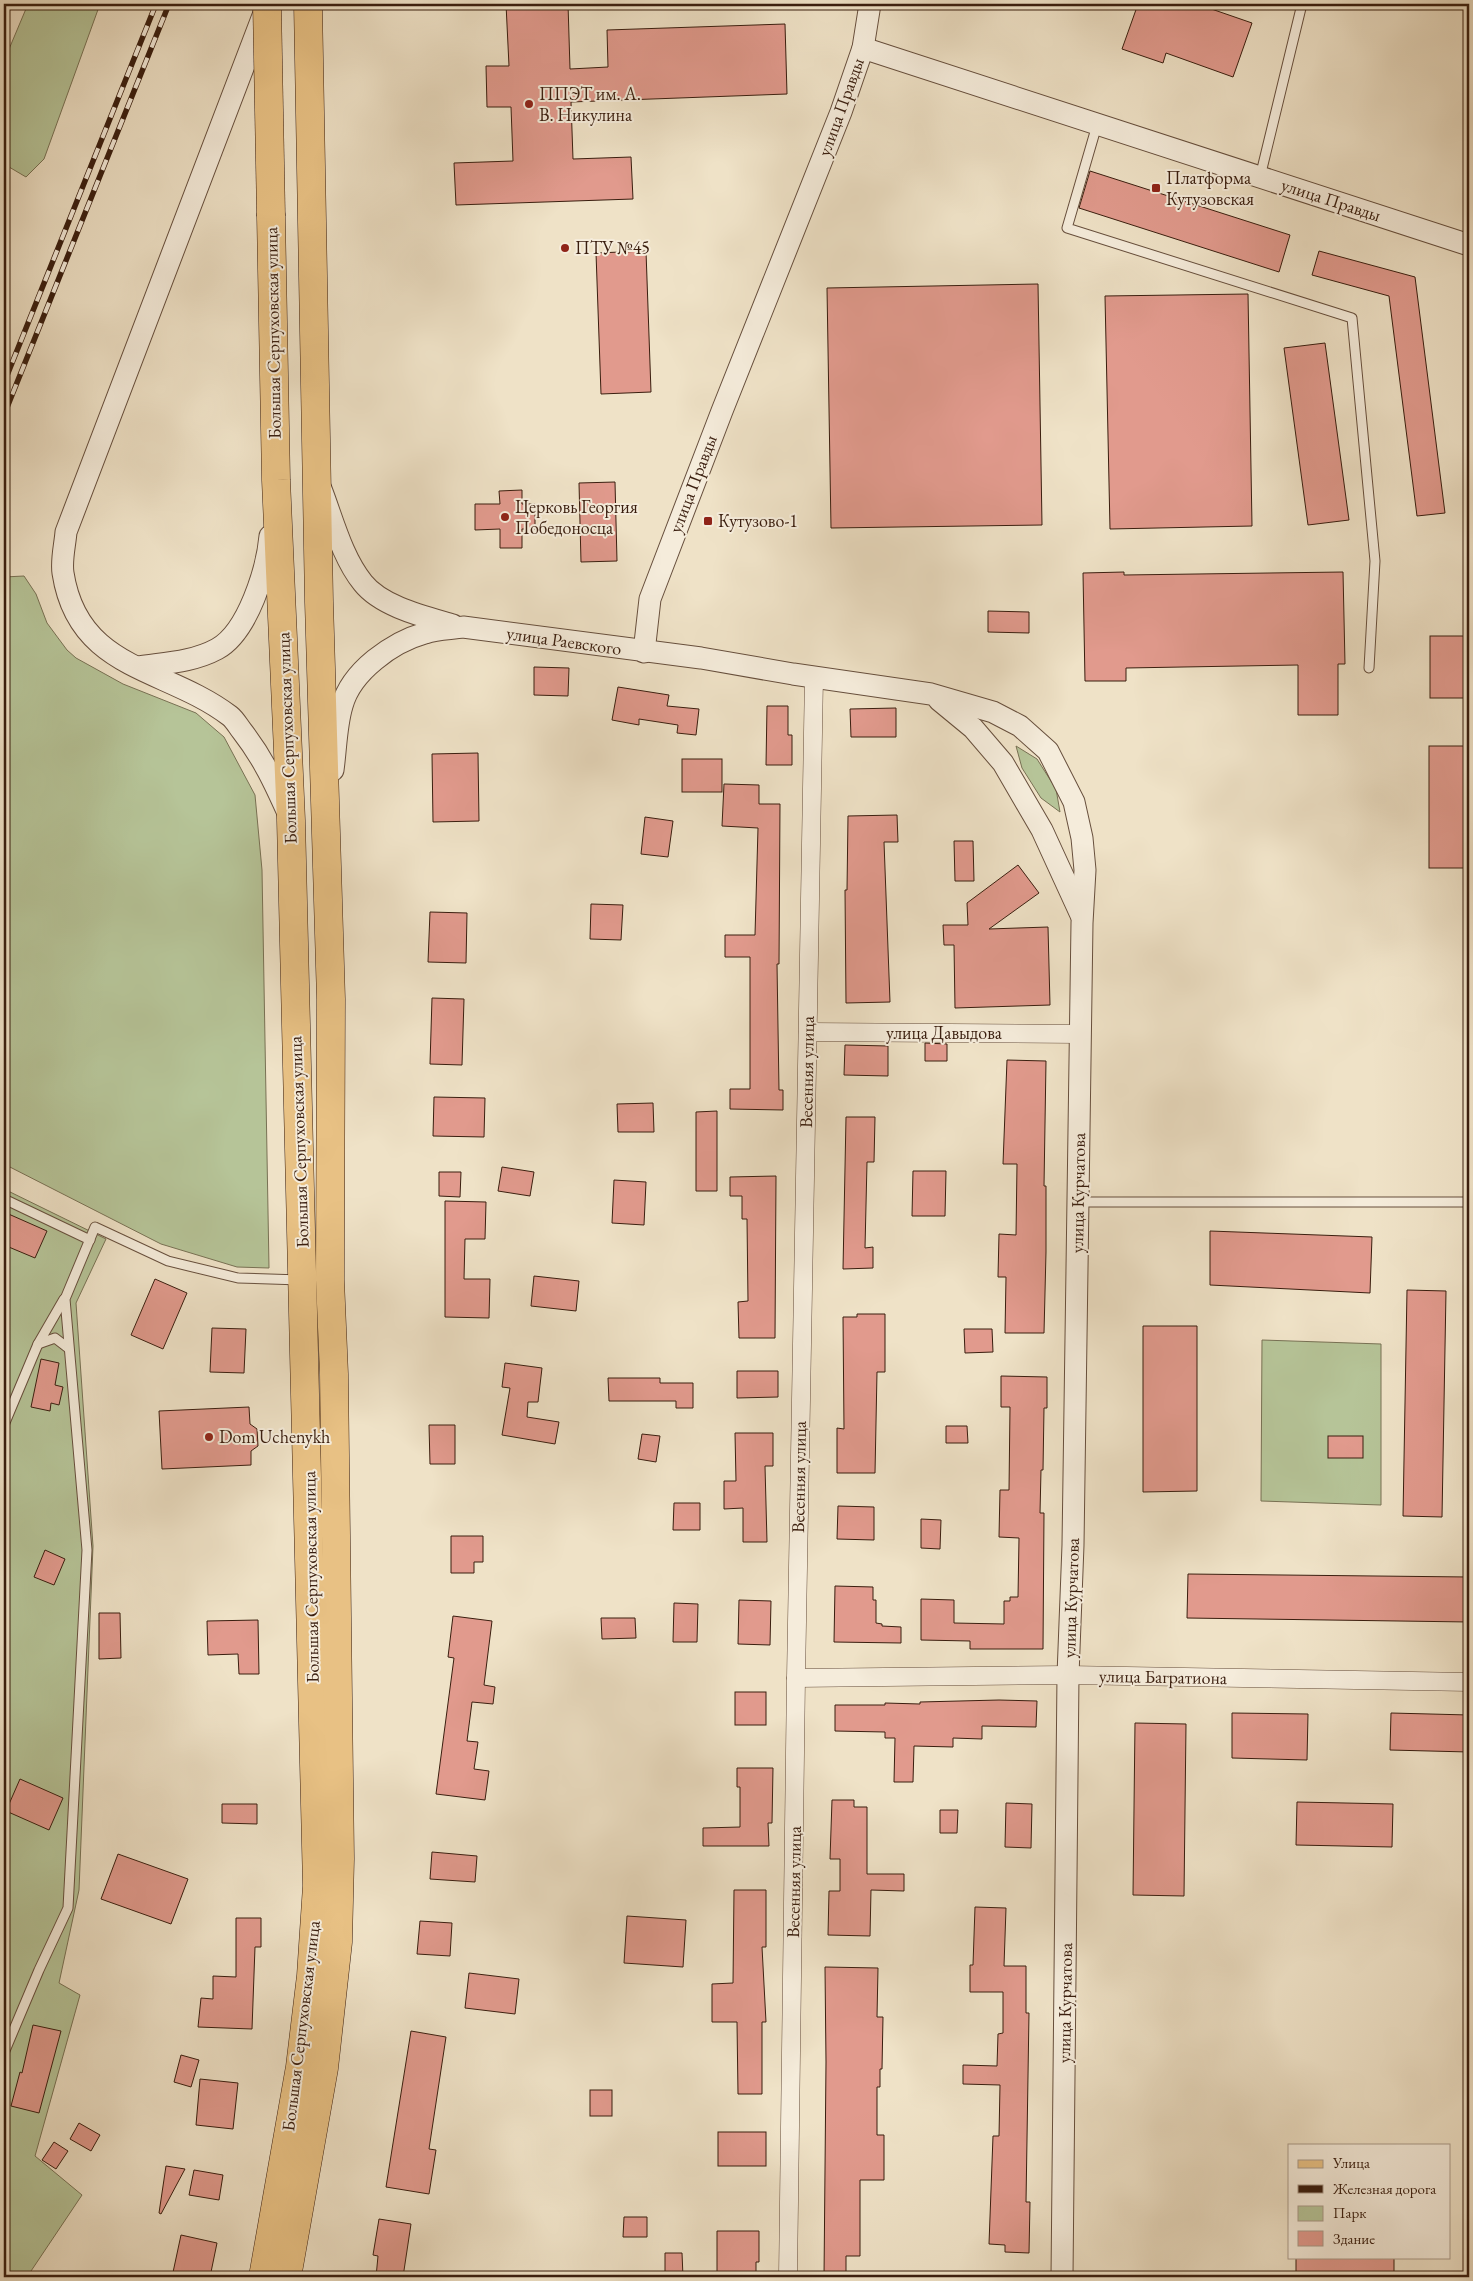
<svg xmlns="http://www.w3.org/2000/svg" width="1473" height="2281" font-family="'EB Garamond',serif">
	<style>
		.green { fill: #b6c498; stroke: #787154 }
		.building { fill: #e19a8d; stroke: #3a1e0f }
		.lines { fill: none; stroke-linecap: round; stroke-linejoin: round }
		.service-casing { stroke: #674f3d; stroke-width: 11 }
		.minor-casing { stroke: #674f3d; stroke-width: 19 }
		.tertiary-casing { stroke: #674f3d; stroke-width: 23 }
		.primary-casing { stroke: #3a1e0f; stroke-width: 29 }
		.service { stroke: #f5ecdb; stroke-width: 9 }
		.minor { stroke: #f5ecdb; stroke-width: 18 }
		.tertiary { stroke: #f5ecdb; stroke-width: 21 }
		.primary { stroke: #e8c184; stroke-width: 28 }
		.rail-casing { stroke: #3a1e0f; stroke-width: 5.5 }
		.rail { stroke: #f5ecdb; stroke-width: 4; stroke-dasharray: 11; stroke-linecap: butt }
		.primary-bridge-casing { stroke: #3a1e0f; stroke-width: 29; stroke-linecap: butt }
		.primary-bridge { stroke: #e8c184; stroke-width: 28 }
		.poi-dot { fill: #8f2418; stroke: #f5ecdb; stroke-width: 2 }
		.labels { text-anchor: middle; stroke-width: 4; stroke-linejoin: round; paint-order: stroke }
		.poi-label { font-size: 18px; fill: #3a1e0f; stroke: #f5ecdb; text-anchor: start }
		.street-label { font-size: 18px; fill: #3a1e0f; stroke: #f5ecdb }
	</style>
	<rect width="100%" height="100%" fill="#efe2c7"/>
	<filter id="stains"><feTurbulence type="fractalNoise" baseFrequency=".004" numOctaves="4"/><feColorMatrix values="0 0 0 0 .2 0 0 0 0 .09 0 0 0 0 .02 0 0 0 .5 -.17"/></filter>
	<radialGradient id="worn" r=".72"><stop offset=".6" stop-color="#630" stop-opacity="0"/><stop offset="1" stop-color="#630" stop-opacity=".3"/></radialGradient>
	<g class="green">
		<polygon points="28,4 100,4 44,159 26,177 4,164 4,61"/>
		<polygon points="24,576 36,594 47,623 67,650 76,658 123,684 196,713 224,737 255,795 262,870 269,1268 237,1267 161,1244 4,1164 4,577"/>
		<polygon points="1016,746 1037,759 1056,789 1060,812 1041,798 1022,768"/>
		<polygon points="4,1189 106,1239 76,1303 93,1546 79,1890 59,1983 80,1995 35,2156 82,2195 27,2277 4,2277"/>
		<polygon points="1262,1340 1381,1344 1381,1505 1261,1501"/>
	</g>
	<g class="building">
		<polygon points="506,4 568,4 570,69 608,67 607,30 785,24 787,94 571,102 573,159 631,157 633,199 456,205 454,163 513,161 511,107 487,107 486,66 509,66"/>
		<polygon points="1138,4 1197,4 1252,23 1233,77 1166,53 1163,63 1122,49"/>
		<polygon points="1090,171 1290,235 1279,272 1079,208"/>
		<polygon points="646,251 651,392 601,394 596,253"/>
		<polygon points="1319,251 1415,277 1445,513 1417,516 1389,296 1312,275"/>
		<polygon points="1038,284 1042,525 831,528 827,288"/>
		<polygon points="1248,294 1252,526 1110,529 1105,296"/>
		<polygon points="1325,343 1349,520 1308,525 1284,348"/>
		<polygon points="615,482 617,561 581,562 579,483"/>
		<polygon points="522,490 522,504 535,504 535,529 522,529 522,548 500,548 500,529 475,530 475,504 500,504 499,491"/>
		<polygon points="1124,572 1124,575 1343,572 1345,664 1338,664 1338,715 1298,715 1298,665 1126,668 1126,681 1085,681 1083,573"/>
		<polygon points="988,611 1029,612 1029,633 988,632"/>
		<rect x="1430" y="636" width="39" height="62"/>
		<polygon points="534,667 569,668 568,696 534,695"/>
		<polygon points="618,687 669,695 667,706 699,709 696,735 677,733 678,725 639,719 639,725 612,720"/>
		<polygon points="767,706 788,706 788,735 792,735 792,765 766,765"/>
		<polygon points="896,708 896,737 851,737 850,709"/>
		<rect x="1429" y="746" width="40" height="122"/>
		<polygon points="478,753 479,821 433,822 432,754"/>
		<rect x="682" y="759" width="40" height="33"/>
		<polygon points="724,784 759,785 759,804 780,804 779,964 777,964 779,1090 783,1090 783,1110 730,1109 730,1089 750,1089 750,957 725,957 725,935 755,935 758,828 722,826"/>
		<polygon points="897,815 898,842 884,842 890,1002 846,1003 845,890 847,890 848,816"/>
		<polygon points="645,817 673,821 668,857 641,854"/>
		<polygon points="954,841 973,841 974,881 955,881"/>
		<polygon points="1018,865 1039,893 989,929 1048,927 1050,1005 955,1008 954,945 944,945 943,925 968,925 967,903"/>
		<polygon points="591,904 623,905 621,940 590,939"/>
		<polygon points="430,912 467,913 466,963 428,962"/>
		<polygon points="432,998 464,999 462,1065 430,1064"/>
		<polygon points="925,1043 947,1044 947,1061 925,1061"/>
		<polygon points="845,1045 888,1046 888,1076 844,1075"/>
		<polygon points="1007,1060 1046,1061 1044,1186 1046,1186 1046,1252 1044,1333 1005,1333 1006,1277 998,1277 999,1234 1016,1235 1017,1164 1003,1164"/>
		<polygon points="434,1097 485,1098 484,1137 433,1136"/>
		<polygon points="653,1103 654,1132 618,1132 617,1104"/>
		<polygon points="717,1111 717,1191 696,1191 696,1112"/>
		<polygon points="846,1117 875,1117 874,1162 867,1162 865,1248 873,1247 873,1268 843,1269"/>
		<polygon points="502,1167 534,1172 530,1196 498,1191"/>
		<polygon points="913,1171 946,1171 945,1216 912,1216"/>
		<polygon points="439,1172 461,1172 460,1197 439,1196"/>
		<polygon points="776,1176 775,1338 739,1338 738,1302 748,1301 747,1219 742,1219 742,1196 730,1196 730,1177"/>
		<polygon points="614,1180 646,1182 644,1225 612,1223"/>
		<polygon points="445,1201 486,1202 485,1239 465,1239 464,1279 490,1279 489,1318 445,1317"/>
		<polygon points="4,1212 47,1231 35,1258 4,1245"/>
		<polygon points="1210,1231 1372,1237 1370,1293 1210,1285"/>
		<polygon points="534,1276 579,1281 576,1311 531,1306"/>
		<polygon points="155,1279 187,1293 163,1349 131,1335"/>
		<polygon points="1407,1290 1446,1291 1442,1517 1403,1516"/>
		<polygon points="857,1314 885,1314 885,1372 877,1372 875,1473 837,1473 837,1428 844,1429 843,1317 857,1317"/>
		<polygon points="1143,1326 1197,1326 1197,1491 1143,1492"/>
		<polygon points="212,1328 246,1329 244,1373 210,1372"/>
		<polygon points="964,1329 992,1329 993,1352 965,1353"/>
		<polygon points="41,1359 59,1363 55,1385 63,1387 59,1405 51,1403 50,1411 31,1407"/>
		<polygon points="505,1363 542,1368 538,1402 528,1402 527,1417 559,1422 555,1444 502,1435 510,1388 502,1387"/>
		<polygon points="737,1371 778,1371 778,1397 737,1398"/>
		<polygon points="1001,1376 1047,1377 1047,1408 1044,1408 1043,1470 1041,1470 1040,1513 1044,1513 1043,1649 970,1649 970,1641 921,1640 921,1599 954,1600 954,1623 1004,1624 1004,1601 1010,1601 1010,1597 1018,1597 1019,1538 999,1537 1000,1490 1009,1490 1010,1407 1001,1407"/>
		<polygon points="608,1378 660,1378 660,1383 693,1383 693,1408 676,1408 676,1401 609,1401"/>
		<polygon points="249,1407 250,1424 257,1429 258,1446 251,1451 251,1465 162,1469 159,1411"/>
		<polygon points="429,1425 455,1425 455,1464 430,1464"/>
		<polygon points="946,1426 967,1426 968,1443 946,1443"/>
		<polygon points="735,1433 773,1433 773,1466 765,1466 767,1542 743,1542 743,1508 724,1509 724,1481 736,1481"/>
		<polygon points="642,1434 660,1436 656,1462 638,1459"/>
		<rect x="1328" y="1436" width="35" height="22"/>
		<polygon points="674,1503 700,1503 700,1530 673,1530"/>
		<polygon points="838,1506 874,1507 874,1540 837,1539"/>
		<polygon points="921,1519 941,1520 940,1549 921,1548"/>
		<polygon points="451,1536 483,1536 483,1562 474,1562 474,1573 451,1573"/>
		<polygon points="45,1550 65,1559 54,1585 34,1577"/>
		<polygon points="1188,1574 1469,1577 1469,1622 1187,1618"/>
		<polygon points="835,1586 873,1587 873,1600 876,1600 876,1623 882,1624 882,1626 901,1627 901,1643 834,1642"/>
		<polygon points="739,1600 771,1601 770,1645 738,1644"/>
		<polygon points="674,1603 698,1604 697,1642 673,1642"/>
		<polygon points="99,1613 120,1613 121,1658 99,1659"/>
		<polygon points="453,1616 492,1621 484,1685 495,1687 493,1704 472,1702 467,1741 478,1742 474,1769 489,1771 485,1800 436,1794 454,1658 448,1657"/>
		<polygon points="601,1618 635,1618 636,1638 602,1639"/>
		<polygon points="258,1620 259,1674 239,1674 238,1654 208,1655 207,1621"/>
		<rect x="735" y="1692" width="31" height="33"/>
		<polygon points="999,1700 1037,1701 1036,1727 982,1726 982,1739 953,1738 953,1747 914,1746 913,1782 894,1782 895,1738 885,1738 885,1732 835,1731 835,1705 885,1705 885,1703 920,1704 920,1702"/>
		<polygon points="1232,1713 1308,1714 1307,1760 1232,1758"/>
		<polygon points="1391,1713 1469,1715 1469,1752 1390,1750"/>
		<polygon points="1135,1723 1186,1724 1184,1896 1133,1895"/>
		<polygon points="737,1768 773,1768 772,1823 768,1823 769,1846 703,1846 703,1828 740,1827 740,1787 737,1787"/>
		<polygon points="20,1779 63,1798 49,1830 6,1811"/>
		<polygon points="832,1800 854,1800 854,1807 867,1807 867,1874 904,1874 904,1891 871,1890 870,1936 828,1935 829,1891 840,1891 840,1859 830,1859"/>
		<polygon points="1297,1802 1393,1804 1392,1847 1296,1845"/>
		<polygon points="1006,1803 1032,1804 1031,1848 1005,1847"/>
		<polygon points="222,1804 257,1804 257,1824 222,1823"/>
		<polygon points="940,1810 958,1810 957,1833 940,1833"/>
		<polygon points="432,1852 477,1856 475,1882 430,1879"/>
		<polygon points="118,1854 188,1879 171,1924 101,1899"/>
		<polygon points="734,1890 766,1890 766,1947 762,1947 766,2022 762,2022 762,2094 738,2094 737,2022 712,2022 712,1984 733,1983"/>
		<polygon points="975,1907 1006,1908 1004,1966 1026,1966 1026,2013 1029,2013 1026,2202 1030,2202 1029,2253 1005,2252 1005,2245 989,2244 993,2136 999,2136 1000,2085 963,2084 963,2065 997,2066 998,2034 1003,2033 1003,1992 970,1992 970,1965 973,1965"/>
		<polygon points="627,1916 686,1920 683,1967 624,1963"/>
		<polygon points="236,1918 261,1918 261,1947 255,1947 252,2029 198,2027 201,1998 213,1999 213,1976 236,1977"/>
		<polygon points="420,1921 452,1923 450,1956 417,1954"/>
		<polygon points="825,1967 878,1968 877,2017 883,2017 882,2069 880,2069 880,2087 877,2087 877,2135 884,2135 884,2180 860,2180 860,2256 846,2256 846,2277 824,2277 826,2062"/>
		<polygon points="469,1973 519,1979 515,2014 465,2008"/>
		<polygon points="33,2025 61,2031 39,2113 11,2106 20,2072 22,2073"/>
		<polygon points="411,2031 446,2037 429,2149 436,2150 429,2194 386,2187"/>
		<polygon points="181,2055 199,2060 191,2087 174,2082"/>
		<polygon points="200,2079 238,2083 233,2129 196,2125"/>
		<rect x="590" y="2090" width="22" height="26"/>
		<polygon points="79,2123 100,2135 91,2151 70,2139"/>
		<rect x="718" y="2132" width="48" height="34"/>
		<polygon points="54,2142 68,2151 56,2169 42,2160"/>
		<polygon points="166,2166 185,2169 161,2214 159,2213"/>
		<polygon points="194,2170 223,2175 219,2200 189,2195"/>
		<polygon points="624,2217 647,2217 647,2237 623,2237"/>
		<polygon points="379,2219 411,2224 403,2277 376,2277 378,2256 373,2255"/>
		<polygon points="717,2231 759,2231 759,2262 756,2262 756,2277 717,2277"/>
		<polygon points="181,2235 217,2243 210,2277 172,2277"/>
		<polygon points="665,2253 682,2253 683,2277 665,2277"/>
		<rect x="1296" y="2257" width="98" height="20"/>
	</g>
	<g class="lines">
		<defs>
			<g id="service">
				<polyline points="1097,125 1067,228 1352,318 1375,561 1369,668"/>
				<polyline points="1260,177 1302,4"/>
				<polyline points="4,1199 90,1240"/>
				<polyline points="1078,1202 1469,1202"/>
				<polyline points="38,1344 55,1338 68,1348"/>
				<polyline points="4,1425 38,1344 64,1299"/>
				<polyline points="4,2053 39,1970 68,1908 87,1550 65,1299 95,1227 168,1261 238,1278 301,1280"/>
			</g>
			<g id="minor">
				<polyline points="808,1032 1080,1034"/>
				<polyline points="796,1678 1068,1675 1469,1682"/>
				<polyline points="788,2277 796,1678 814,677"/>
			</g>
			<g id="tertiary">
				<path d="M 264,13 L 66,532 C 65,545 61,560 63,573 C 78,671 166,667 230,716 C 235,720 238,726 242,731 C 263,758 274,782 288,813"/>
				<polyline points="863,48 1469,245"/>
				<path d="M 321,489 C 333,520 342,557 363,583 C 382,607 426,617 453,625"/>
				<polyline points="644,652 650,599 722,411 841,112 863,48 870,4"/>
				<path d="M 139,667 C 165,663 193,662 217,649 C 248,632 267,569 270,536"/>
				<polyline points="939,700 973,728 1003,763 1042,830 1081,915"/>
				<path d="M 333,770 C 336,749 336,726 342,706 C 351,671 393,642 425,633 C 437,629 451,629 463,627 L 701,658 L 793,674 L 931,694 L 993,712 L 1020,726 L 1048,751 L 1074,802 L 1082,838 L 1085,870 L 1082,923 L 1073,1545 L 1068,1675 L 1062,2277"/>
			</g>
			<g id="primary">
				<polyline points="263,2277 300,2067 311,1976 317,1886 291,820 276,480 271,216"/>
				<polyline points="287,2277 324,2068 338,1942 340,1859 334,1374 330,1280 331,999 319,602 308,4"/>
			</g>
		</defs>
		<use href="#service" class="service-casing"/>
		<use href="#minor" class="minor-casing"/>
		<use href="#tertiary" class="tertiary-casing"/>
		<use href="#primary" class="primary-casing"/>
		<use href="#service" class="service"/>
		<use href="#minor" class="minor"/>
		<use href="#tertiary" class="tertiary"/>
		<use href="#primary" class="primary"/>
		<defs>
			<g id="rail">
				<polyline points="4,383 156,4"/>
				<polyline points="4,415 169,4"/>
			</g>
		</defs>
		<use href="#rail" class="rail-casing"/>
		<use href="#rail" class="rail"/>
		<defs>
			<polyline id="primary-bridge" points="267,4 271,216"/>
		</defs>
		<use href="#primary-bridge" class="primary-bridge-casing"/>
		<use href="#primary-bridge" class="primary-bridge"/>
	</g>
	<g class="poi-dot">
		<circle cx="529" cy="104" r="5"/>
		<rect x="1151" y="183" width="10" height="10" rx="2.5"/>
		<circle cx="565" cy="248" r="5"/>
		<circle cx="505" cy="517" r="5"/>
		<rect x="703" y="516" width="10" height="10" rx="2.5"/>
		<circle cx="209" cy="1437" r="5"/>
	</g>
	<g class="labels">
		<g class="poi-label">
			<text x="539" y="100">ППЭТ им. А.<tspan x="539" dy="21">В. Никулина</tspan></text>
			<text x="1166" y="184">Платформа<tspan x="1166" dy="21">Кутузовская</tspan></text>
			<text x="575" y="254">ПТУ №45</text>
			<text x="515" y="513">Церковь Георгия<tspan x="515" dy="21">Победоносца</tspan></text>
			<text x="718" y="527">Кутузово-1</text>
			<text x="219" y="1443">Dom Uchenykh</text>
		</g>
		<g class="street-label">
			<text transform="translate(841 107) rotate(-70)" y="6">улица Правды</text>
			<text transform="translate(1331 200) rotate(18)" y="6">улица Правды</text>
			<text transform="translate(273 333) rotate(-91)" y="6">Большая Серпуховская улица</text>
			<text transform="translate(693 484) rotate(-69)" y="6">улица Правды</text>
			<text transform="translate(564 641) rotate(8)" y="6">улица Раевского</text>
			<text transform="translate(287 738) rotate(-92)" y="6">Большая Серпуховская улица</text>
			<text x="944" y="1039">улица Давыдова</text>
			<text transform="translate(807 1072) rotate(-89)" y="6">Весенняя улица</text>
			<text transform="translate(299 1142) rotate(-92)" y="6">Большая Серпуховская улица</text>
			<text transform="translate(1078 1193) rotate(-89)" y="6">улица Курчатова</text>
			<text transform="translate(799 1477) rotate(-89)" y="6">Весенняя улица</text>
			<text transform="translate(311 1577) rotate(-91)" y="6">Большая Серпуховская улица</text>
			<text transform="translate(1071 1598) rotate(-88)" y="6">улица Курчатова</text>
			<text transform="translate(1163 1677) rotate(1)" y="6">улица Багратиона</text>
			<text transform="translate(794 1882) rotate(-89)" y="6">Весенняя улица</text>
			<text transform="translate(1065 2003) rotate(-89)" y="6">улица Курчатова</text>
			<text transform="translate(301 2026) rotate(-83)" y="6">Большая Серпуховская улица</text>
		</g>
	</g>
	<rect width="1473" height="2281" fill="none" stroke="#efe2c7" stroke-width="20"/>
	<rect x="5" y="5" width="1463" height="2271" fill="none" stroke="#3a1e0f" stroke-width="2.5"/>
	<rect x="10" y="10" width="1453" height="2261" fill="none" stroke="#3a1e0f"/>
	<rect x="1288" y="2144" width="162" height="115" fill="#f5ecdb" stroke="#aa9a89"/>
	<rect x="1298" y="2160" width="25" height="8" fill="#e8c184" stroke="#aa9a89"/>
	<text x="1333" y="2168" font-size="15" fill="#3a1e0f">Улица</text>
	<rect x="1298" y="2185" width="25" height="8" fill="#3a1e0f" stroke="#aa9a89"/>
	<text x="1333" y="2194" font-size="15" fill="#3a1e0f">Железная дорога</text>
	<rect x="1298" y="2206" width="25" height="15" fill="#b6c498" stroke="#aa9a89"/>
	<text x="1333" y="2218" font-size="15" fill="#3a1e0f">Парк</text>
	<rect x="1298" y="2231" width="25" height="15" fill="#e19a8d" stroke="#aa9a89"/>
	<text x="1333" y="2244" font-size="15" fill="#3a1e0f">Здание</text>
	<rect width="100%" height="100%" filter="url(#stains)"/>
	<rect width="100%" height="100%" fill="url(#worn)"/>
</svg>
